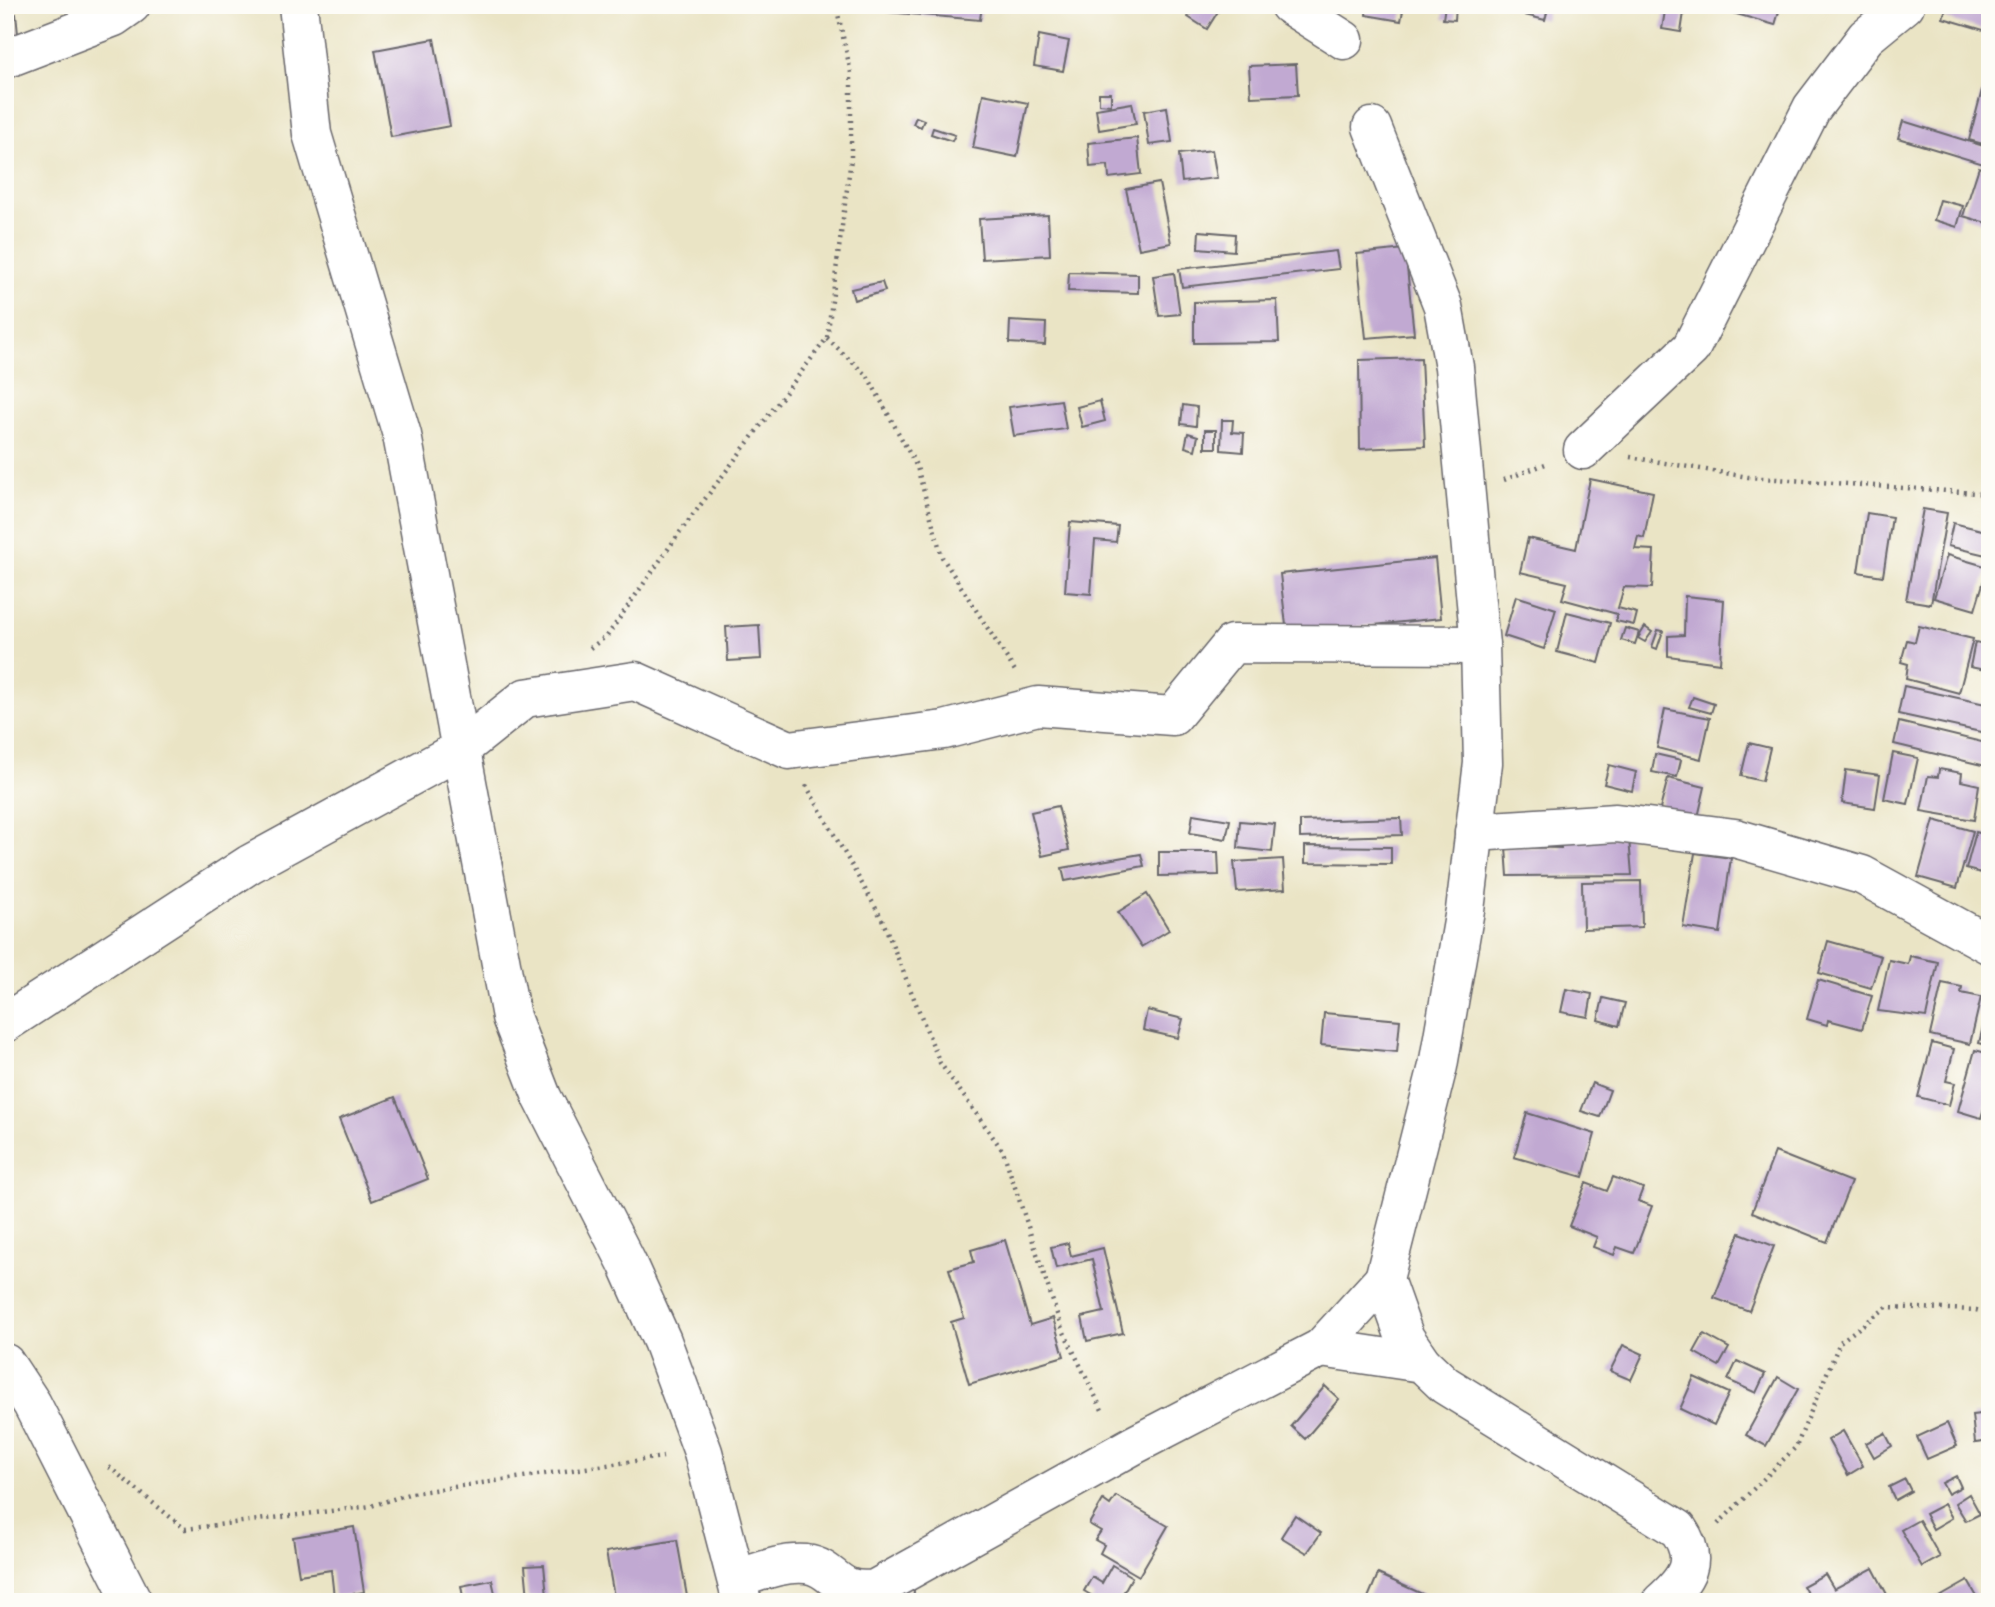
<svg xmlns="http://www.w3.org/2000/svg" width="1995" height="1607" font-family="'Patrick Hand',sans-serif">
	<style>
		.building { fill: #c1a9d2 }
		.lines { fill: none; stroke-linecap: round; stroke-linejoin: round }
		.street-casing { stroke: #68666b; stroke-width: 41 }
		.path { stroke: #68666b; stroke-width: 4.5; stroke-dasharray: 2 5; stroke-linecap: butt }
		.street { stroke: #fff; stroke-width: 38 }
	</style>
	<rect width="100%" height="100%" fill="#fdfcf7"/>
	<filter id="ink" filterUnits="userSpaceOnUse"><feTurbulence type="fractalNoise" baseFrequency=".0143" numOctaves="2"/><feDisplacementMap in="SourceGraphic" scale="14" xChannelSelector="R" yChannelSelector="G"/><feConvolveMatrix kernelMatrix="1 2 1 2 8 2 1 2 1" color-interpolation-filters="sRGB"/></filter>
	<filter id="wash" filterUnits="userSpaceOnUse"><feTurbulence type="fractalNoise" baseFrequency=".00686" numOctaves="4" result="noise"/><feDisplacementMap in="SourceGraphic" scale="28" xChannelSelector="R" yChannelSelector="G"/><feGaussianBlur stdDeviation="1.57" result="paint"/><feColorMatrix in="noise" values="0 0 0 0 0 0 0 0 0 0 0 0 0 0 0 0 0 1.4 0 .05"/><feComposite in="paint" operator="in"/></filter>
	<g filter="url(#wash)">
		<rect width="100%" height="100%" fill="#eae4c5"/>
		<g id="blocks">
			<g class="building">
				<polygon points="889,5 982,5 980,20 888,12"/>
				<polygon points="1196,5 1222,5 1207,29 1188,17"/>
				<polygon points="1367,5 1404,5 1401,21 1366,15"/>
				<polygon points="1445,5 1456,5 1455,20 1443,19"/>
				<polygon points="1528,5 1549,5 1545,20 1525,15"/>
				<polygon points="1666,5 1685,6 1681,32 1662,29"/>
				<polygon points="1735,5 1781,5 1775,25 1733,13"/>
				<polygon points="1947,5 1990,5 1990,32 1943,18"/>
				<polygon points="16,14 18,34 5,35 5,15"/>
				<polygon points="1039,35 1069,41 1063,71 1034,66"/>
				<polygon points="434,39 450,126 391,137 375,50"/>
				<polygon points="1296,64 1298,95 1251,97 1249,66"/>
				<polygon points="1982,90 1990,92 1990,146 1969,140"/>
				<polygon points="1099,93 1111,93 1111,105 1099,104"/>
				<polygon points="983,94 1028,103 1017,157 973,148"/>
				<polygon points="1132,103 1136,124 1099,130 1096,109"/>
				<polygon points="1167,107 1172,142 1149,145 1144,111"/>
				<polygon points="916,117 924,120 921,127 913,124"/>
				<polygon points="1903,121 1990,148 1990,166 1898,138"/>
				<polygon points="933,128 955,135 952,141 931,134"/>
				<polygon points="1137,138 1141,174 1109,178 1108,165 1090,167 1088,143"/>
				<polygon points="1212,150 1217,178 1182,182 1179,154"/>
				<polygon points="1979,167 1990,171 1990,224 1963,216"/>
				<polygon points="1159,183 1171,243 1139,249 1126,189"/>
				<polygon points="1940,200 1963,206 1957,227 1934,220"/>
				<polygon points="1048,215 1050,255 982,259 979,219"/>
				<polygon points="1199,231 1235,234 1234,251 1198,248"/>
				<polygon points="1405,249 1414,334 1366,338 1357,254"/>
				<polygon points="1336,251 1339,269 1182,287 1179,269"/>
				<polygon points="1069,272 1138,274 1138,293 1068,291"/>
				<polygon points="1174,273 1180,314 1159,316 1153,276"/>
				<polygon points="882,282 885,291 854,300 851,289"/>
				<polygon points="1277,300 1279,342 1194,343 1194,302"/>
				<polygon points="1010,321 1046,323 1045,345 1009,343"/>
				<polygon points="1421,358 1425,446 1360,449 1359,360"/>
				<polygon points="1061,400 1066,429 1014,436 1009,407"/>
				<polygon points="1100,401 1105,421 1082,427 1077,407"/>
				<polygon points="1183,405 1197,407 1196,426 1181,424"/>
				<polygon points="1222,420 1233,420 1232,432 1244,433 1243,452 1221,450"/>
				<rect x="1205" y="430" width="11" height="18"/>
				<polygon points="1188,433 1198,436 1195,450 1185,447"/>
				<polygon points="1590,479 1653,492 1644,538 1638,536 1635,549 1654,550 1652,588 1624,587 1618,608 1637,613 1634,625 1616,621 1617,614 1562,599 1567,583 1520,572 1528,538 1576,549"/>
				<polygon points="1923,509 1947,513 1931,604 1906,600"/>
				<polygon points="1867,513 1892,517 1883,576 1858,572"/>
				<polygon points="1070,522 1118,526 1116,542 1095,540 1091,594 1065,592"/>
				<polygon points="1953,523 1990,532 1990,556 1948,546"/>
				<polygon points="1947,555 1988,567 1975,610 1934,598"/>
				<polygon points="1435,558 1441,618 1287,634 1280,574"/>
				<polygon points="1516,596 1556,609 1544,649 1504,636"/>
				<polygon points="1685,596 1724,600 1720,663 1668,656 1668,636 1684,635"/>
				<polygon points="1567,612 1610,623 1599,663 1557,652"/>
				<polygon points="759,625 761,659 728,661 726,627"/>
				<polygon points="1919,626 1973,639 1959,693 1906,679 1908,664 1901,662 1907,640 1915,642"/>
				<polygon points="1645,627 1652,632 1645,642 1638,638"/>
				<polygon points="1625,628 1639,632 1635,644 1621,640"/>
				<polygon points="1658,630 1663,631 1657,649 1652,647"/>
				<polygon points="1975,642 1990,645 1990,671 1970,667"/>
				<polygon points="1904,686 1990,705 1990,734 1898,714"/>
				<polygon points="1693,697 1714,704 1711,713 1689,707"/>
				<polygon points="1665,709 1710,718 1701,759 1657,748"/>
				<polygon points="1899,722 1990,744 1990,767 1894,744"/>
				<polygon points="1749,743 1770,748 1762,781 1741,776"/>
				<polygon points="1893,753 1918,758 1908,804 1884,799"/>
				<polygon points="1655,754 1681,760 1677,777 1652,772"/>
				<polygon points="1609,765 1636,772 1632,791 1604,784"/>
				<polygon points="1939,769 1962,773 1961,781 1979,785 1974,820 1921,811 1928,776 1938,777"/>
				<polygon points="1846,770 1880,775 1875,808 1842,803"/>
				<polygon points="1668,778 1705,787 1696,826 1658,817"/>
				<polygon points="1058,806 1069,850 1042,856 1031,812"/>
				<polygon points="1193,814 1230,820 1226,839 1190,833"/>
				<polygon points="1401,818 1402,835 1300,838 1300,821"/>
				<polygon points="1934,820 1973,831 1957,888 1918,877"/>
				<polygon points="1240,821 1275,824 1272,852 1238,848"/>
				<polygon points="1976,832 1990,836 1989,875 1966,869"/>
				<polygon points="1561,838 1629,838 1632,875 1508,876 1506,847 1561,848"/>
				<polygon points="1305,846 1391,847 1391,864 1305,863"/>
				<polygon points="1159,852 1218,852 1219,875 1159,876"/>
				<polygon points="1695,853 1731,858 1720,933 1683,927"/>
				<polygon points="1141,854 1144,866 1065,881 1062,868"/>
				<polygon points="1283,859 1285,889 1237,892 1234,862"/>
				<polygon points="1641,881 1642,927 1583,929 1582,882"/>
				<polygon points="1147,894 1169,930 1141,947 1118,912"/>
				<polygon points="1828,941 1881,956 1871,988 1819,973"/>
				<polygon points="1910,956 1938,962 1926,1017 1878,1011 1889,960 1908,964"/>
				<polygon points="1818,980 1872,996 1862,1029 1828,1020 1827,1025 1807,1019"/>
				<polygon points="1942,983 1962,987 1961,993 1981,997 1970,1044 1930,1035"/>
				<polygon points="1990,985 1990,1010 1983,1009"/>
				<polygon points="1566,989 1592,994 1588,1017 1561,1012"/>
				<polygon points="1603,998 1625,1003 1619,1026 1598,1020"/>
				<polygon points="1147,1010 1183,1019 1178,1038 1143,1030"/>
				<polygon points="1324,1013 1400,1020 1397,1052 1321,1045"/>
				<polygon points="1984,1023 1990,1024 1990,1046 1979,1043"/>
				<polygon points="1932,1043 1954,1049 1946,1081 1955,1083 1949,1105 1918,1097"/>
				<polygon points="1975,1050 1990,1054 1990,1089 1981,1118 1958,1111"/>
				<polygon points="1592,1083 1610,1090 1600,1117 1581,1111"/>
				<polygon points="395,1097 428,1179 372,1201 339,1119"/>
				<polygon points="1527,1113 1595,1134 1583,1177 1514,1157"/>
				<polygon points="1775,1152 1851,1182 1827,1242 1752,1212"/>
				<polygon points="1613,1177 1643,1188 1638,1201 1652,1206 1634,1253 1617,1247 1614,1255 1593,1247 1597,1237 1569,1226 1586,1183 1607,1191"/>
				<polygon points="1740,1233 1774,1246 1749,1311 1714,1298"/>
				<polygon points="1005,1240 1030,1325 1053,1318 1064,1356 969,1384 951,1322 964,1318 949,1269 974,1262 971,1250"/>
				<polygon points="1068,1243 1071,1256 1103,1248 1123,1333 1087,1341 1082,1317 1104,1312 1092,1259 1056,1268 1051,1247"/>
				<polygon points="1704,1334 1729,1348 1719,1366 1694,1352"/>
				<polygon points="1623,1345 1643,1354 1631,1380 1610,1371"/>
				<polygon points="1737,1361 1765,1374 1756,1393 1728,1380"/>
				<polygon points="1694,1377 1729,1393 1714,1425 1680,1409"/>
				<polygon points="1778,1377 1798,1389 1766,1446 1746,1435"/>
				<polygon points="1325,1386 1339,1399 1305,1439 1291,1426"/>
				<polygon points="1990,1413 1990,1441 1975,1443 1972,1415"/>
				<polygon points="1947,1423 1957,1446 1927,1459 1917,1437"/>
				<polygon points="1843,1431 1863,1466 1848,1475 1828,1440"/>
				<polygon points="1885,1433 1892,1446 1874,1457 1866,1443"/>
				<polygon points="1956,1476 1961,1487 1948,1494 1942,1483"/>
				<polygon points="1905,1479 1911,1491 1895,1500 1889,1487"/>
				<polygon points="1969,1494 1980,1514 1966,1521 1955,1503"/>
				<polygon points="1116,1496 1168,1526 1139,1576 1100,1553 1104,1545 1095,1540 1101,1531 1089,1524 1103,1500 1110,1505"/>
				<polygon points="1944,1504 1952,1518 1933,1529 1925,1514"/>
				<polygon points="1295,1515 1321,1533 1307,1553 1281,1537"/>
				<polygon points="1919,1520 1940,1557 1922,1567 1901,1530"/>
				<polygon points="354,1527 364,1592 334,1597 331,1570 299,1575 293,1537"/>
				<polygon points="677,1540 688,1602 615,1602 606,1552"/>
				<polygon points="544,1565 547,1596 528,1598 525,1566"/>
				<polygon points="1112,1565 1132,1577 1118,1602 1091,1602 1094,1597 1084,1591 1092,1577 1102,1583"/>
				<polygon points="1873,1568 1891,1602 1812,1602 1803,1586 1825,1574 1834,1589"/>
				<polygon points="1378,1574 1440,1602 1371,1602 1367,1600"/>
				<polygon points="492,1580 497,1602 464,1602 461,1586"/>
				<polygon points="1968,1581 1980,1602 1931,1602"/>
				<polygon points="887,1588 914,1591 913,1602 885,1602"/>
				<polygon points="394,1598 395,1602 373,1602 373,1600"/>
			</g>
		</g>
	</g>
	<g filter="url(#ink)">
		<use href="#blocks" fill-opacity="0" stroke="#68666b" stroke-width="2"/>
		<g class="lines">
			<defs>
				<g id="street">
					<polyline points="298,5 312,134 402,435 511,1017 542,1097 627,1263 662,1341 703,1452 742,1602"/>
					<polyline points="1289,5 1344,40"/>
					<polyline points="5,59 114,17 131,5"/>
					<path d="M 1372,127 L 1443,306 L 1454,367 L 1480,645 L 1483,763 L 1465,910 L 1438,1066 L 1384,1279 L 1405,1338 L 1422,1363 L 1445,1385 L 1678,1529 C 1700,1561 1687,1579 1661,1602"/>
					<polyline points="1583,450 1691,348 1812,108 1866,37 1905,5"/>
					<polyline points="1474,832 1616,823 1735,838 1862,875 1990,945"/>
					<polyline points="5,1023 250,864 461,749 525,698 635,681 789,750 944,730 1038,706 1173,716 1232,644 1480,645"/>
					<polyline points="1321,1348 1422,1363"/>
					<polyline points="5,1363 32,1404 133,1602"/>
					<path d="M 737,1579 C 759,1572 782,1562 806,1564 C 836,1568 835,1595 875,1589 L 1134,1445 L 1321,1348 L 1384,1279"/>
				</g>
			</defs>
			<use href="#street" class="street-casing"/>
			<g class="path">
				<polyline points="827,338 868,377 917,467 942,557 1017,674"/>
				<polyline points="1630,457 1748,477 1990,494"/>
				<polyline points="1504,480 1548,463"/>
				<polyline points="590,648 607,636 680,532 827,338 851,159 851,73 836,5"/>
				<polyline points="806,785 882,919 940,1063 1003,1151 1061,1326 1103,1412"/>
				<polyline points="109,1467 185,1529 371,1506 412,1493 663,1457"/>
				<polyline points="1718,1524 1796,1447 1840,1342 1887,1307 1976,1310 1990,1314"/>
			</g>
			<use href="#street" class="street"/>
		</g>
	</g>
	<rect width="1995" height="1607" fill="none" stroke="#fdfcf7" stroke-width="28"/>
</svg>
